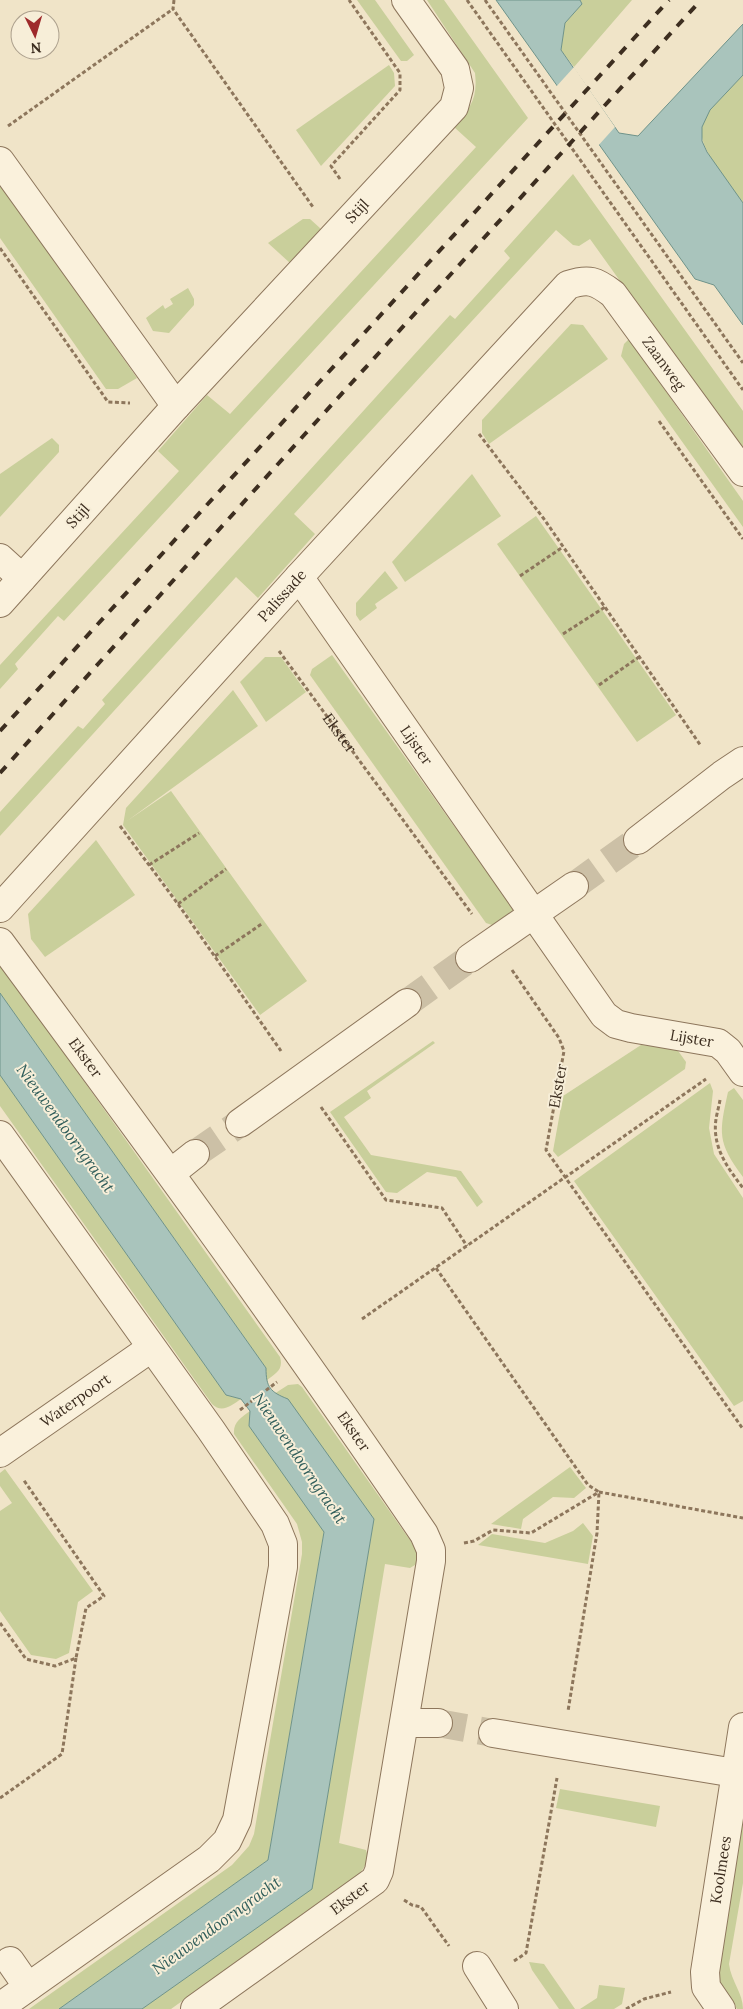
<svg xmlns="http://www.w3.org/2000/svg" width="743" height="2009" font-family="Lora,serif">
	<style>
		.green { fill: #c9cf9b }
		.water { fill: #a9c4bc; stroke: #6f938a }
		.pier { fill: #f0e4c8 }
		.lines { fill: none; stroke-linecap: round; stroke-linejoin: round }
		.minor-tunnel { stroke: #ccc0a6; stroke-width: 28; stroke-dasharray: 28 14; stroke-linecap: butt }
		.minor-casing { stroke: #8d765c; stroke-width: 30 }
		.path { stroke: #8d765c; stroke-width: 3; stroke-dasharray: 4 2.5; stroke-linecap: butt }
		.minor { stroke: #faf1dc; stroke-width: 28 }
		.rail { stroke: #3d2e20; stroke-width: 4; stroke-dasharray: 9 9; stroke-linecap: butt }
		.labels { text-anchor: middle; stroke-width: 4; stroke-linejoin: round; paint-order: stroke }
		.street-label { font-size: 15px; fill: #3d2e20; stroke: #f7eed8 }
		.water-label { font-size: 16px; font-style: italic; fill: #2f5d5a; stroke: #f7eed8 }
	</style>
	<rect width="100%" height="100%" fill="#f0e4c8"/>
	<g class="green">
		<polygon points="357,0 375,0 414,55 407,61 401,61"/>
		<path d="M 427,0 L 444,0 L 528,118 L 64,621 L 58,616 L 15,664 L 18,669 L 0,689 L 0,665 L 179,471 L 158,451 L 207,395 L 230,414 L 476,147 L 454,127 C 470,108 478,99 475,73 Z"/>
		<polygon points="580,0 632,0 574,67 561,50 565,23 582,4"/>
		<polygon points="389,65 394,73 395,86 321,166 296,130"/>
		<path d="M 743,75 L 743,203 C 731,186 696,147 702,126 C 707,106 730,89 743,75 Z"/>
		<polygon points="573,174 743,411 743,453 590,239 579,246 573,245 556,230 294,514 315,534 258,598 236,577 0,836 0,812 78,726 83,729 105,704 102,700 450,315 455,319 510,258 504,251"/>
		<polygon points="2,186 137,378 118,389 106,389 0,238 0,187"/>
		<polygon points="303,219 310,219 321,229 290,263 268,243"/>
		<polygon points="188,288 194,299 194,305 169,333 153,331 146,318 163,305 165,309 173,304 170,299"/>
		<polygon points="571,324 583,325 608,359 489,444 482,433 482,420"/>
		<polygon points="629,339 743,501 743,527 621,356 624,344"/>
		<polygon points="52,438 59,445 59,452 0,517 0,474"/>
		<polygon points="472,474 501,516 405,582 392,562"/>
		<polygon points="536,516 676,715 637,742 497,544"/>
		<polygon points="385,571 398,588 375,604 377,608 360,621 356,615 356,603"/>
		<polygon points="332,655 514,910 492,925 486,923 310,675 312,669"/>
		<polygon points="265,657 281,657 306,692 266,722 240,682"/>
		<polygon points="233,690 258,726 127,821 171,791 307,981 260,1015 123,825 126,808"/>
		<polygon points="96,840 135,895 45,957 31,939 28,914"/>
		<path d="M 0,963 L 280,1357 C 284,1370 275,1374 266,1381 L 266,1368 L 0,993 Z"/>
		<polygon points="433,1041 435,1043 367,1091 371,1098 344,1117 371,1155 461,1171 483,1202 477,1207 456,1177 427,1172 397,1193 386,1192 330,1112"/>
		<polygon points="641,1045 676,1048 686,1062 685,1069 558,1157 553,1151 563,1096"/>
		<path d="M 0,1075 L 226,1395 L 241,1399 C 232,1405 222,1414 212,1404 L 0,1106 Z"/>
		<polygon points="710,1083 713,1091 709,1128 714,1154 743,1198 743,1401 734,1406 574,1181"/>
		<path d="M 734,1088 L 743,1100 L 743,1177 C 717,1142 719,1133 728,1092 Z"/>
		<path d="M 298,1384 L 302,1387 L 412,1543 L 417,1552 L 417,1562 L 415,1565 L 410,1568 L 385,1564 L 339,1843 L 366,1850 C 370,1860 364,1869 357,1876 L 171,2009 L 142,2009 L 312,1888 L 374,1519 L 274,1394 L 288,1385 Z"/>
		<path d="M 250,1411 L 249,1426 L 324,1531 L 268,1860 L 59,2009 L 29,2009 L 232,1865 L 249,1846 L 254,1834 L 302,1554 L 302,1542 L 297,1524 L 234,1434 C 233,1422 241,1418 250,1411 Z"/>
		<polygon points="570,1467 586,1488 574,1498 553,1497 523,1519 521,1529 491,1524"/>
		<polygon points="5,1469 93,1591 78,1602 69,1653 56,1659 31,1655 0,1611 0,1511 12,1503 0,1486 0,1473"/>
		<polygon points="583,1523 593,1536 588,1564 478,1545 492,1534 545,1543 573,1531"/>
		<polygon points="560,1789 660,1806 656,1827 556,1808"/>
		<path d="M 743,1808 L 743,1883 L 729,1964 C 731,1981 743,1993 743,2009 L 737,2009 L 718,1980 Z"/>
		<polygon points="529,1962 544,1964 575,2009 559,2009 532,1970"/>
		<polygon points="599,1985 625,1988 622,2004 614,2009 580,2009 597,1998"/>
	</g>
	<g class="water">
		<polygon points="496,0 580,0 582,4 565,23 561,50 619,133 638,136 743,24 743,75 710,110 702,127 702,141 707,152 743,203 743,325 714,285 695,279"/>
		<path d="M 0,993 L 266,1368 C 266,1387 270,1392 288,1399 L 374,1519 L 312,1889 L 142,2009 L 59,2009 L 268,1860 L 324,1532 L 249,1426 L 250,1411 L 241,1399 L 226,1395 L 0,1075 Z"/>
	</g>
	<polygon class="pier" points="574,67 615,127 597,147 555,88"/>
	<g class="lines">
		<g class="minor-tunnel">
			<polyline points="574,886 638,840"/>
			<polyline points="407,1003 470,958"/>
			<polyline points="195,1154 240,1123"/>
			<polyline points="438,1723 493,1733"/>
		</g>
		<defs>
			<g id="minor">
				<polyline points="0,161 176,406 0,603"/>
				<path id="s2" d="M 176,406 L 454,107 L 459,88 L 455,69 L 406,0"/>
				<polyline points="0,558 22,578"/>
				<path id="s3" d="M 299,577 L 604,1015 L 616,1024 L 631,1028 L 718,1043 L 728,1051 L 743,1072"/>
				<polyline points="638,840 722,775 743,761"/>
				<path id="s4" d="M 0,908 L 299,577 L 568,285 C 589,278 596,281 613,294 L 743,472"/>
				<path id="s5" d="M 0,942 C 144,1137 288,1333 424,1534 L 431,1550 L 431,1561 L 379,1871 L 375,1880 L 195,2009"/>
				<polyline points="470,958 574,886"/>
				<polyline points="240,1123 407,1003"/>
				<polyline points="0,1135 211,1430 275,1524 283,1544 283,1567 237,1820 227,1841 209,1859 0,2007"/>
				<polyline points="171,1173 195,1154"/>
				<path id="s6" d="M 0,1453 L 151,1348"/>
				<polyline points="405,1723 438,1723"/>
				<polyline points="493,1733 735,1773"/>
				<polyline points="10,1961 28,1987"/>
				<polyline points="477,1966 504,2009"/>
				<path id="s7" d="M 721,2009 L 706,1987 L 705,1972 L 743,1727"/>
			</g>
		</defs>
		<use href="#minor" class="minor-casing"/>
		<g class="path">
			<polyline points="174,0 173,9 313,207"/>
			<polyline points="467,0 743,390"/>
			<polyline points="485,0 743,363"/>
			<polyline points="8,126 173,9"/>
			<polyline points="340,179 331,166 400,90 400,73 349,0"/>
			<polyline points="0,248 108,402 130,403"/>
			<polyline points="659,421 743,539"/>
			<polyline points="479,434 544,519 701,746"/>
			<polyline points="520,576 563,547"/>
			<polyline points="563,634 605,607"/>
			<path id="s1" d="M 279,651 L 472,914"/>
			<polyline points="599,685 639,657"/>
			<polyline points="120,826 178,904 281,1051"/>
			<polyline points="149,865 199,833"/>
			<polyline points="178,904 226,869"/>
			<polyline points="215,956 263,923"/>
			<polyline points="512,970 559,1038 564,1051 546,1150 743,1429"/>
			<path d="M 720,1100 C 719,1106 717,1113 716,1119 C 712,1147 727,1167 743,1188"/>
			<polyline points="321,1107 386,1200 442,1208 467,1246"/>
			<polyline points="436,1268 588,1485 599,1492 597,1533 568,1711"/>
			<polyline points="362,1319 706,1079"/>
			<polyline points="240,1410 277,1382"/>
			<polyline points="464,1543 474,1541 493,1530 531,1533 599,1492 743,1518"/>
			<polyline points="0,1623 26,1659 55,1666 76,1658 86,1608 104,1596 23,1479"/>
			<polyline points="0,1798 62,1754 76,1658"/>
			<polyline points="404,1900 412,1905 421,1907 449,1946"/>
			<polyline points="514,1961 526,1953 557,1778"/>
			<polyline points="626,2009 644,1999 671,1992"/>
		</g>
		<use href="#minor" class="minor"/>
		<g class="rail">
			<polyline points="0,731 669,0"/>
			<polyline points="0,773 305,434 701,0"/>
		</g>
	</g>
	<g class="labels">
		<g class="street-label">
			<text dy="5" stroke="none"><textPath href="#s2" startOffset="266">Stijl</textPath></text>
			<text dy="5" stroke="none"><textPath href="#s4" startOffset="978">Zaanweg</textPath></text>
			<text transform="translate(78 516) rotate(-48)" y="5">Stijl</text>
			<text dy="5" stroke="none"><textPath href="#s4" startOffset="421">Palissade</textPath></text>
			<text dy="5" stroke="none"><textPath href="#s1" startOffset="102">Ekster</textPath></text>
			<text dy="5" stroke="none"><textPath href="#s3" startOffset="205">Lijster</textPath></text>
			<text dy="5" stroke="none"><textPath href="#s3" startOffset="626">Lijster</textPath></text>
			<text dy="5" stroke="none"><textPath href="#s5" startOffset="144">Ekster</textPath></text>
			<text transform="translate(558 1086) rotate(-80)" y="5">Ekster</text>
			<text dy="5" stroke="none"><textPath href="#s6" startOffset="92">Waterpoort</textPath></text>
			<text dy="5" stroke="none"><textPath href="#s5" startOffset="604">Ekster</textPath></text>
			<text dy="5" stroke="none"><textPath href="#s7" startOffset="145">Koolmees</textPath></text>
			<text transform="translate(350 1898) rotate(-37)" y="5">Ekster</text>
		</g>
		<g class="water-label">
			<text transform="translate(66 1128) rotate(54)" y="6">Nieuwendoorngracht</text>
			<text transform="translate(300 1458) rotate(56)" y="6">Nieuwendoorngracht</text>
			<text transform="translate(216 1925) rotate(-36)" y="6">Nieuwendoorngracht</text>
		</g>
	</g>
	<g transform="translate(35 35) rotate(175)"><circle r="24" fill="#f7eed8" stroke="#ada18e"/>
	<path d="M0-4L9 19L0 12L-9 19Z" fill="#9e2a2b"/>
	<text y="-8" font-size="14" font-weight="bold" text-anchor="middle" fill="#3d2e20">N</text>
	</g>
</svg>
